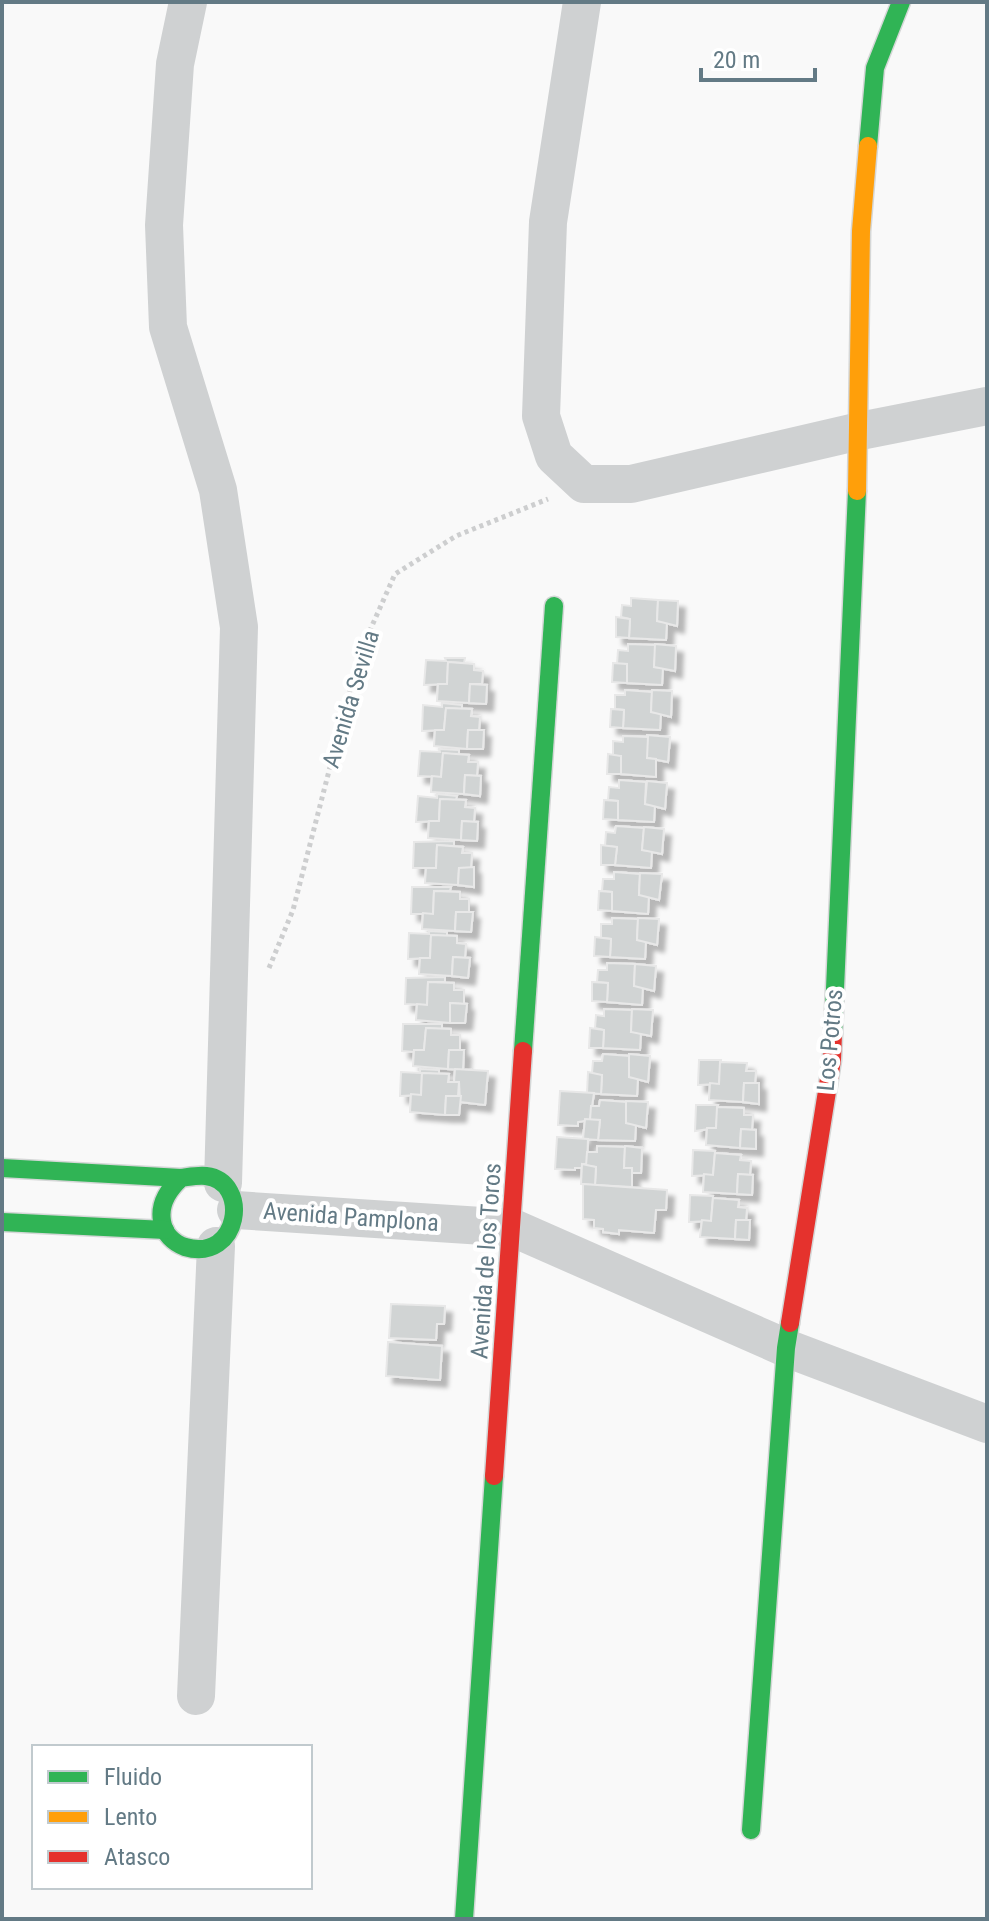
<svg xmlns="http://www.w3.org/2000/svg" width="989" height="1921" font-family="'Roboto Condensed',sans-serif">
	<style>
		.building { fill: #d1d4d4; stroke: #e8e8e8; stroke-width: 2; filter: url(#shadow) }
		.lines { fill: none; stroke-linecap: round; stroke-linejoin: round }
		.fast-casing { stroke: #d5d7d7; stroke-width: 21 }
		.slow-casing { stroke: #d5d7d7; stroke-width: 21 }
		.jam-casing { stroke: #d5d7d7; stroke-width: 21 }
		.path { stroke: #cdcecf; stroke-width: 5; stroke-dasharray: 4 4; stroke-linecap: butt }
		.street { stroke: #cfd1d2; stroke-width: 38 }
		.fast { stroke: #30b455; stroke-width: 18 }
		.slow { stroke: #ff9f0a; stroke-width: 18 }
		.jam { stroke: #e5322d; stroke-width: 18 }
		.labels { text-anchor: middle; stroke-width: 8; stroke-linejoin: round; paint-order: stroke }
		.street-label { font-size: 24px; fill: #637a85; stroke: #fff }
	</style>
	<defs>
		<filter id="shadow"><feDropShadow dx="7" dy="7" stdDeviation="2" flood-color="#0004"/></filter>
	</defs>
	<rect width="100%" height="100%" fill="#f9f9f9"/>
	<g class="building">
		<polygon points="631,598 658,600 657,621 667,622 666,640 629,638 630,619 621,617 622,605 631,606"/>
		<polygon points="658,600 678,601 677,626 657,621"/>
		<polygon points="616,617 630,619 629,638 616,637"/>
		<polygon points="628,644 656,645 654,667 663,668 662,685 627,683 627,664 617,664 618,650 628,651"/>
		<polygon points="655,644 676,646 675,671 654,667"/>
		<polygon points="445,658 465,658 464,663 448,662 447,684 424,685 426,660 446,661"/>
		<polygon points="448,662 474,664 474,670 483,671 482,684 470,684 469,703 437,701 438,684 447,684"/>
		<polygon points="613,663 627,664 627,683 612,682"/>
		<polygon points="470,684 487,685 486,704 469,703"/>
		<polygon points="625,690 652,692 651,712 661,713 660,730 623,728 624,710 615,709 615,695 625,695"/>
		<polygon points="652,690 672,691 671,717 651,712"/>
		<polygon points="442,703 462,705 462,709 446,708 444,730 422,731 423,705 442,707"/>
		<polygon points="446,708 472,709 471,716 480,717 479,731 468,730 467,749 434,746 435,730 444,730"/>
		<polygon points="611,709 624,710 623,728 610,727"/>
		<polygon points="468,730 484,730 483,749 467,749"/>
		<polygon points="647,735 670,737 668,762 647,758"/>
		<polygon points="623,736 648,737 647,758 656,759 656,777 621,774 621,756 613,756 613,741 623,742"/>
		<polygon points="439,749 459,750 459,755 443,753 441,777 418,776 420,751 440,752"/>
		<polygon points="443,753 469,755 468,762 478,762 477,776 465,775 464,794 431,792 432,776 441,777"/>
		<polygon points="608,754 621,756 621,774 607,774"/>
		<polygon points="465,775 481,776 480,796 464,794"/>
		<polygon points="619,780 646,782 645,804 655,805 654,822 618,820 618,801 608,800 609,787 619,788"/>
		<polygon points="647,781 667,783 665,809 645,804"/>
		<polygon points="437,794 457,796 456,800 440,799 439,821 416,822 418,796 437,798"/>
		<polygon points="440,799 466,800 465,807 475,808 474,822 462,821 461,840 428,838 429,821 439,821"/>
		<polygon points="604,800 618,801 618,820 603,819"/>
		<polygon points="462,821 478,822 477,841 461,840"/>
		<polygon points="616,826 644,828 642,850 652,851 651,868 615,865 617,847 605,846 606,832 615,833"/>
		<polygon points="644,827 664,829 662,854 642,850"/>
		<polygon points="454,841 454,846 437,845 436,868 413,868 414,842"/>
		<polygon points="437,845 463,847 462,853 472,853 471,868 459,868 458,885 425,883 426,868 436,868"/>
		<polygon points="601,845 617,847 615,865 601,865"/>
		<polygon points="474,867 474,887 458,885 459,868"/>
		<polygon points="614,872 640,874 639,895 649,895 648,914 612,911 612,892 602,891 603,879 614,879"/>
		<polygon points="640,873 662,874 659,900 639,895"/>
		<polygon points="412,887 451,887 450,891 434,891 433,914 411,914"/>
		<polygon points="434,891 460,892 460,899 469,899 469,912 456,912 455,931 422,929 423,913 433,914"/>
		<polygon points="599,891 612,892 612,911 598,910"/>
		<polygon points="456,912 473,912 471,932 455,931"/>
		<polygon points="612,918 638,919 637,940 646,941 645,959 610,957 611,939 601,938 601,924 612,924"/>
		<polygon points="638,918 659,919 657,945 637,940"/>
		<polygon points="429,931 447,932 447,936 431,935 430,958 408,959 409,933 429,934"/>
		<polygon points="431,935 457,936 457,943 466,944 465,958 453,957 452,976 419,974 420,958 430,958"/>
		<polygon points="595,937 611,939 610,957 594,956"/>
		<polygon points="453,957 470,958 468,978 452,976"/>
		<polygon points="607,963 635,964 634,986 643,986 642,1005 607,1002 608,983 597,982 598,970 607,970"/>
		<polygon points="635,964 656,966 654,991 634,986"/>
		<polygon points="445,977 445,982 428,982 427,1005 405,1004 406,978"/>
		<polygon points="428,982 454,983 454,990 464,990 464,1004 450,1003 450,1023 416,1020 417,1004 427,1005"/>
		<polygon points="592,982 608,983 607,1002 592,1001"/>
		<polygon points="450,1003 467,1004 465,1023 450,1023"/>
		<polygon points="604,1009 632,1010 631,1032 641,1032 640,1050 603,1048 604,1030 595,1028 596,1015 604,1016"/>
		<polygon points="632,1009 653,1010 651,1036 631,1032"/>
		<polygon points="403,1024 442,1024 442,1029 426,1028 424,1050 414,1050 414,1052 402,1051"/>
		<polygon points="426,1028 451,1029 451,1035 460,1035 460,1050 449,1050 448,1069 413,1066 414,1050 424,1050"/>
		<polygon points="590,1028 604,1030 603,1048 589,1048"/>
		<polygon points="449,1050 464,1050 463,1070 448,1069"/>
		<polygon points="603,1054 630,1056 629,1077 638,1078 637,1096 601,1094 602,1075 592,1075 592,1073 593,1061 602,1061"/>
		<polygon points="629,1054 650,1056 648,1082 629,1077"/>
		<polygon points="699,1060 721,1060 719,1084 698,1085"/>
		<polygon points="720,1062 747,1063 746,1071 756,1071 755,1084 744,1083 743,1102 709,1100 710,1083 719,1084"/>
		<polygon points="420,1069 439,1070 439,1074 422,1073 421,1095 400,1096 401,1072 420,1073"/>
		<polygon points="455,1069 488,1071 485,1105 460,1102 459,1082 454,1082"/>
		<polygon points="588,1072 602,1075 601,1094 587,1093"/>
		<polygon points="422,1073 449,1074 448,1082 459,1082 458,1096 446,1096 445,1115 410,1112 411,1094 421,1095"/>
		<polygon points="744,1083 759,1083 759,1104 743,1102"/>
		<polygon points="560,1091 594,1093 590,1120 578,1122 578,1126 558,1125"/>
		<polygon points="446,1096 461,1096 459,1115 445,1115"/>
		<polygon points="600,1100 627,1102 626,1123 636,1124 635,1141 598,1140 600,1120 590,1120 591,1106 599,1106"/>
		<polygon points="626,1101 648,1102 646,1128 626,1123"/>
		<polygon points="696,1105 718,1105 716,1128 695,1131"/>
		<polygon points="717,1107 744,1108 744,1115 753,1115 752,1130 741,1129 740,1148 706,1145 707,1128 716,1128"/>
		<polygon points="585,1119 600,1120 598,1140 583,1139"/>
		<polygon points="741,1129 756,1130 756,1149 740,1148"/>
		<polygon points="557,1137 588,1139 587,1164 582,1164 582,1168 575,1168 575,1170 555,1169"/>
		<polygon points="597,1146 625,1147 624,1168 632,1168 632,1187 595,1185 596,1167 586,1166 587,1152 597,1152"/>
		<polygon points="625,1146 642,1148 641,1173 632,1173 632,1168 624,1168"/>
		<polygon points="693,1150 715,1151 713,1175 692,1176"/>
		<polygon points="715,1153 741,1155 740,1160 751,1161 750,1175 738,1174 737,1194 703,1192 704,1174 713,1175"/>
		<polygon points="582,1164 596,1167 595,1185 581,1184"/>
		<polygon points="738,1174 753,1175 752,1195 737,1194"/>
		<polygon points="583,1184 667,1190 666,1210 656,1210 654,1233 619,1230 619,1234 603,1232 603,1229 594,1228 594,1220 583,1219"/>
		<polygon points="690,1195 713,1196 711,1221 689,1222"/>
		<polygon points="713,1198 739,1200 738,1207 747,1208 746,1221 736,1220 735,1239 700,1237 702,1220 711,1221"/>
		<polygon points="736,1220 750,1220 749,1240 735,1239"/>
		<polygon points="391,1304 445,1306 444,1324 437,1324 436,1340 389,1338"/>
		<polygon points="388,1342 442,1346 440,1380 386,1376"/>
	</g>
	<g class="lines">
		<defs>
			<g id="fast">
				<polyline points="868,146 875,68 901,2"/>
				<polyline points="833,1034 857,491"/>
				<polyline points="523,1051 554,606"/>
				<path d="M 2,1168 L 181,1178 C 189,1177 198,1175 206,1176 C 251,1181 240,1263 185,1247 C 174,1243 164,1234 162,1221 C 159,1204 169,1189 181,1178"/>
				<polyline points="2,1222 165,1230"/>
				<polyline points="751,1830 786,1348 790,1323"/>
				<polyline points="464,1919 494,1476"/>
			</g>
			<polyline id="slow" points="857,491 861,231 868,146"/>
			<g id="jam">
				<polyline points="790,1323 832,1060 833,1034"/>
				<polyline points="494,1476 523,1051"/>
			</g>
		</defs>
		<use href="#fast" class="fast-casing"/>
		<use href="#slow" class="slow-casing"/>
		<use href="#jam" class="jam-casing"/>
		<polyline class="path" points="269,968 293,910 359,655 395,574 456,536 548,499"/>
		<g class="street">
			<polyline points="188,2 175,64 164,225 168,327 218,490 239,627 223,1183"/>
			<polyline points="582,2 548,222 541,416 554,456 584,484 631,484 860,431 987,406"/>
			<polyline points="236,1210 513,1228 786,1348 987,1424"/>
			<polyline points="196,1696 216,1246"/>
		</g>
		<use href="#fast" class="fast"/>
		<use href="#slow" class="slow"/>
		<use href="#jam" class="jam"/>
	</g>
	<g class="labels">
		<g class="street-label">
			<text transform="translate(351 699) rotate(-73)" y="8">Avenida Sevilla</text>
			<text transform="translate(830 1040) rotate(-85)" y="8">Los Potros</text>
			<text transform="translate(351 1217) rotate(4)" y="8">Avenida Pamplona</text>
			<text transform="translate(486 1261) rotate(-86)" y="8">Avenida de los Toros</text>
		</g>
	</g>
	<rect width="989" height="1921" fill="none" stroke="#637a85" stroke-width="8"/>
	<rect x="32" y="1745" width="280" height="144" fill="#ffffff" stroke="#c1cace" stroke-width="2"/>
	<rect x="48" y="1771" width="40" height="12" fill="#30b455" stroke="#c1cace" stroke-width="2"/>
	<text x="104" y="1785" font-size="24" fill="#637a85">Fluido</text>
	<rect x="48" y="1811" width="40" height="12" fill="#ff9f0a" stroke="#c1cace" stroke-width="2"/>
	<text x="104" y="1825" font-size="24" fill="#637a85">Lento</text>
	<rect x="48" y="1851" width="40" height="12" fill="#e5322d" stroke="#c1cace" stroke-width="2"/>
	<text x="104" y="1865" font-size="24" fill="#637a85">Atasco</text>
	<path d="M701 68v12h114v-12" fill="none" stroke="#637a85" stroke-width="4"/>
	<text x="713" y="68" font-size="24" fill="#637a85" stroke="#ffffff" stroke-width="6" paint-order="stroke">20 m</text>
</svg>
